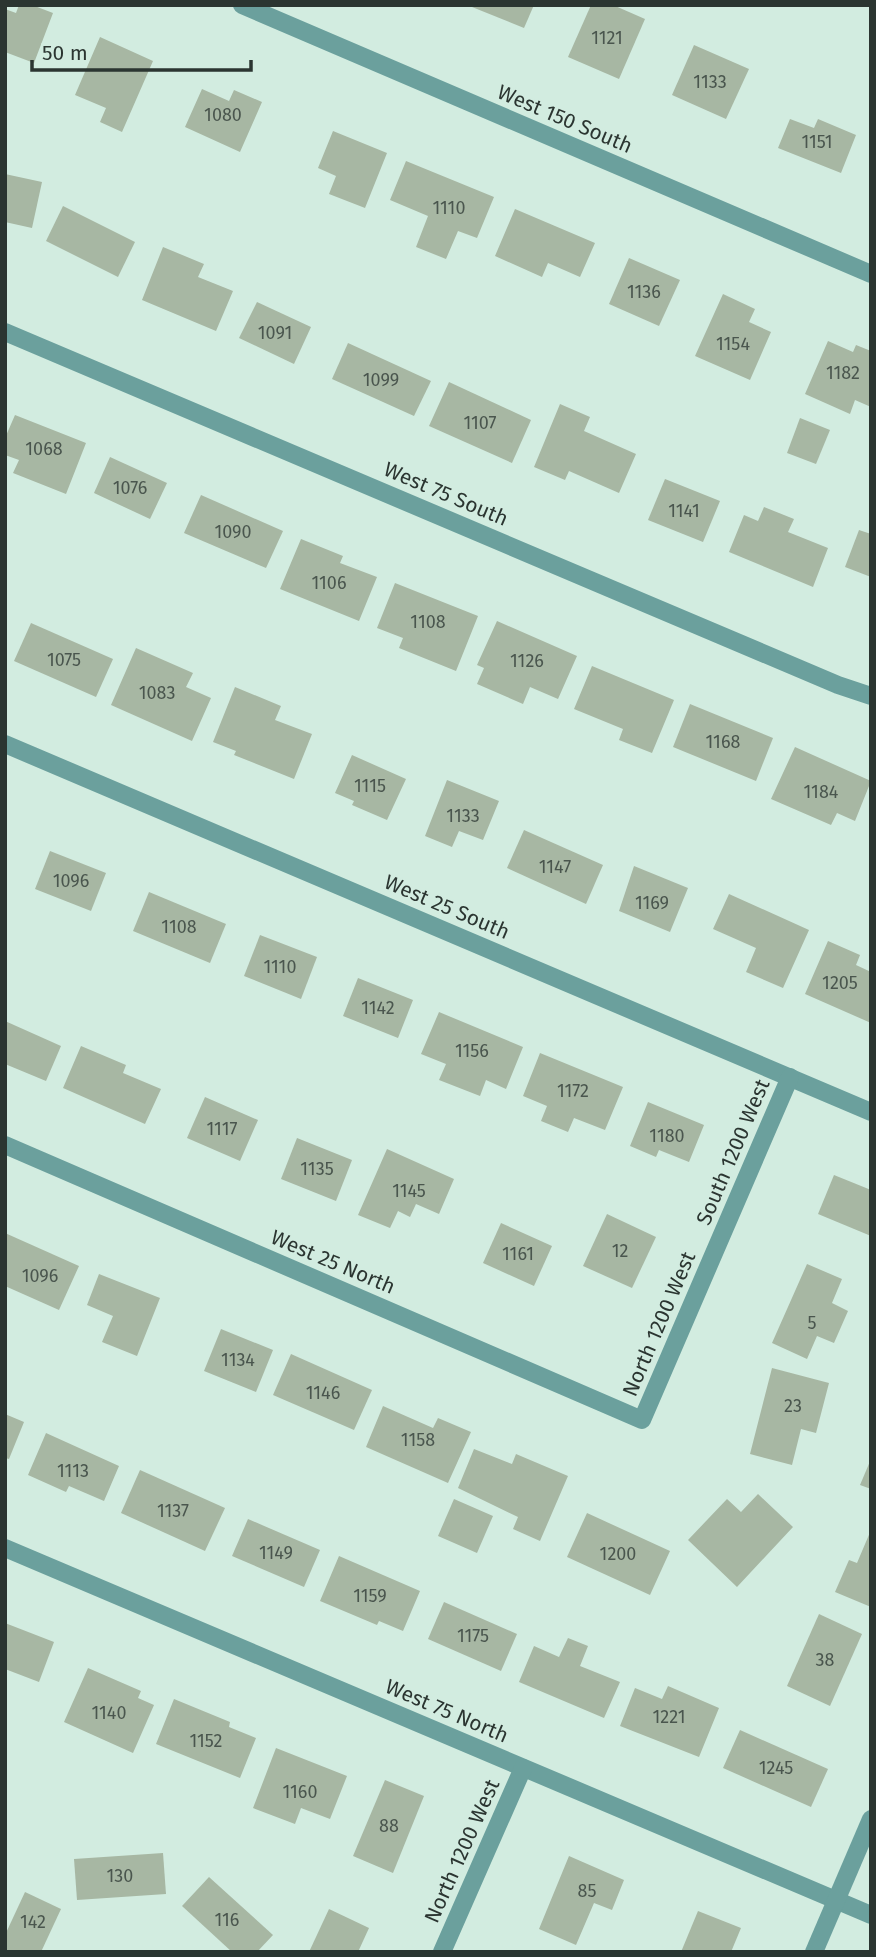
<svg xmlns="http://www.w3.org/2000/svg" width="876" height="1957" font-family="'Fira Sans',sans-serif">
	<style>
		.building { fill: #a7b7a3 }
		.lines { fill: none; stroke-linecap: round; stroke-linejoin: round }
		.minor { stroke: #6ba09d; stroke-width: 18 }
		.labels { text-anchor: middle; stroke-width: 5; stroke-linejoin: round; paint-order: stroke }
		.number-label { font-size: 18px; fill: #4a564e }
		.street-label { font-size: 21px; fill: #2b3531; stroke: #d2ece0 }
	</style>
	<rect width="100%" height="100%" fill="#d2ece0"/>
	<g class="building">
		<polygon points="19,5 32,5 53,13 34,63 5,52 5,9 16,13"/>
		<polygon points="467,5 534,5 524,28"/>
		<polygon points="591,5 613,5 645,19 619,79 568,57"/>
		<polygon points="100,37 153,61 122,132 100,122 106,108 75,95"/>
		<polygon points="694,45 749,69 726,119 672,95"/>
		<polygon points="202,89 229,101 234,90 262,102 240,152 185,127"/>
		<polygon points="790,119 814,128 818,119 856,135 841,173 778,148"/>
		<polygon points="333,131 387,153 365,208 329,194 336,176 318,168"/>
		<polygon points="406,161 494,197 477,238 458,231 446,259 416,247 428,216 390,200"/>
		<polygon points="5,174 42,182 32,228 5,222"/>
		<polygon points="63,206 135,242 118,277 46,241"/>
		<polygon points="515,209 595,243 580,277 548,263 542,277 495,256"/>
		<polygon points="163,247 204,264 198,277 233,291 216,331 142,300"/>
		<polygon points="629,258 680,280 659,326 609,304"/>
		<polygon points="723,294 755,309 749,322 771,332 750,380 695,356"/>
		<polygon points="257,302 311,327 294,364 239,338"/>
		<polygon points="828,341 853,352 856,345 871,351 871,407 855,400 850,414 805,394"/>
		<polygon points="348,343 431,381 414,416 332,379"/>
		<polygon points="449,382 531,420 512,463 429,426"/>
		<polygon points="560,404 590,417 584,431 636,454 619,493 569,471 565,480 534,467"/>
		<polygon points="15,415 86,443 66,494 13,473 19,460 5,455 5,438"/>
		<polygon points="800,418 830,430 816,464 787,453"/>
		<polygon points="110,457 167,483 150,519 94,493"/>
		<polygon points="665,479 720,501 703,542 648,520"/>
		<polygon points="201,495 283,531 266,568 184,533"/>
		<polygon points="764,507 794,519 788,532 828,548 813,587 729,552 744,515 758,521"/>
		<polygon points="859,530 871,534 871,577 845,567"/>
		<polygon points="301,539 343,556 340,563 377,577 359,621 280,589"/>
		<polygon points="395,583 478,616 456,671 399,648 403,638 377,628"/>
		<polygon points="497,621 577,656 558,699 530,687 523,704 477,684 484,668 477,665"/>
		<polygon points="31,623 113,659 96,697 14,661"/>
		<polygon points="136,648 193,673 186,687 211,698 192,741 111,705"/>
		<polygon points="592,666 674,700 652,753 619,740 623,729 574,709"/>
		<polygon points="235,687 281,706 275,720 312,734 294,779 234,755 236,751 213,742"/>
		<polygon points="690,704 773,738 756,781 673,747"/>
		<polygon points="795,747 871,781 855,821 837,813 831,825 771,799"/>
		<polygon points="352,755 406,779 387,820 352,805 354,801 335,793"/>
		<polygon points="447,780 499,801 483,840 459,831 452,847 425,836"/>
		<polygon points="524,830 603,865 586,904 507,868"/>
		<polygon points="50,851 106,873 91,911 35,889"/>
		<polygon points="634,866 688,888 670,932 619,911"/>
		<polygon points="149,892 226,924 210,963 133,931"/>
		<polygon points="729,894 809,930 783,988 746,972 756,948 713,929"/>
		<polygon points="260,935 317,957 301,999 244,976"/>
		<polygon points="828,941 860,955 856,965 871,972 871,1023 805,994"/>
		<polygon points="358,978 413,1000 398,1038 343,1016"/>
		<polygon points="439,1012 523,1047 506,1089 486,1080 480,1096 439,1080 446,1064 421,1054"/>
		<polygon points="5,1021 61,1046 46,1081 5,1064"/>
		<polygon points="81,1046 126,1065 123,1073 161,1089 145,1124 63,1088"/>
		<polygon points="540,1053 623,1087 605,1130 574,1118 568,1132 541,1121 547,1106 523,1096"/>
		<polygon points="205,1097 258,1120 240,1161 187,1138"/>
		<polygon points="648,1102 704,1125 689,1162 659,1150 656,1157 630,1146"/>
		<polygon points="297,1138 352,1160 336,1201 281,1179"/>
		<polygon points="387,1149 454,1179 439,1214 416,1204 410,1217 398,1211 390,1228 358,1215"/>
		<polygon points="834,1175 871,1190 871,1236 818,1214"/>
		<polygon points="607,1214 656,1237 632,1288 583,1266"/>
		<polygon points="501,1223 552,1246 534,1286 483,1263"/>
		<polygon points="5,1233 79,1266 59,1310 5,1286"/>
		<polygon points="807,1264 842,1279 832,1303 848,1311 834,1343 817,1336 807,1359 772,1343"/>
		<polygon points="99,1274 160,1298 137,1356 102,1342 113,1316 87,1305"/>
		<polygon points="221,1329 273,1350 256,1392 204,1371"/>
		<polygon points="291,1354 372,1390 354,1430 273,1395"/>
		<polygon points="772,1368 829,1383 816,1433 801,1429 792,1465 750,1454"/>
		<polygon points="383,1406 433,1428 438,1418 471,1432 448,1483 366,1447"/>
		<polygon points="5,1414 24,1422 9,1459 5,1458"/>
		<polygon points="46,1433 119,1466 104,1501 69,1486 66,1492 28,1475"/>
		<polygon points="474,1449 512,1464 516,1454 568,1476 540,1541 513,1529 518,1517 458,1488"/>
		<polygon points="871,1459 871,1489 860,1485"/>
		<polygon points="140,1470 225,1508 205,1551 121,1513"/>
		<polygon points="758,1494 793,1527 737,1587 688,1540 727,1499 741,1512"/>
		<polygon points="454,1499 493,1516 477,1553 438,1536"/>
		<polygon points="587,1513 670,1551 650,1595 567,1557"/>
		<polygon points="248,1519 320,1550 304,1587 232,1556"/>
		<polygon points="871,1530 871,1607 835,1592 849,1560 857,1563"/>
		<polygon points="339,1556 420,1591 403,1631 379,1621 377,1625 320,1601"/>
		<polygon points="444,1602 517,1634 501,1671 428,1639"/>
		<polygon points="819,1614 862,1634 830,1706 787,1686"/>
		<polygon points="5,1623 54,1642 39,1682 5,1669"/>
		<polygon points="568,1638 588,1646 580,1666 620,1682 604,1718 519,1682 534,1646 559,1657"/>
		<polygon points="88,1668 141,1691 138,1698 154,1705 133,1753 64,1722"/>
		<polygon points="668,1686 719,1708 699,1757 620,1726 635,1688 662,1699"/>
		<polygon points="174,1699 230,1722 229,1727 256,1738 240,1778 156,1744"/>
		<polygon points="740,1730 828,1769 811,1807 723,1768"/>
		<polygon points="276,1748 347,1776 330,1819 301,1808 295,1824 253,1808"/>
		<polygon points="385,1780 424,1796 393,1873 353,1856"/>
		<polygon points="163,1853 166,1894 77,1900 74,1859"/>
		<polygon points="569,1856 624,1880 612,1910 594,1903 576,1945 539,1929"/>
		<polygon points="209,1877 273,1935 257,1952 232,1952 182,1906"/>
		<polygon points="25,1892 61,1909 41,1952 5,1952 5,1935"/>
		<polygon points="329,1909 369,1928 358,1952 309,1952"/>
		<polygon points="698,1911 741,1928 731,1952 681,1952"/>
	</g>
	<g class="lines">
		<g class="minor">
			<polyline points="242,5 871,274"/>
			<polyline points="5,332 838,685 871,696"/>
			<polyline points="5,744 871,1112"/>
			<polyline points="5,1145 642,1420 790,1077"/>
			<polyline points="5,1548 871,1915"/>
			<polyline points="442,1952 523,1768"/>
			<polyline points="814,1952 871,1819"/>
		</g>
	</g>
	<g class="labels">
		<g class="number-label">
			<text x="607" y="44">1121</text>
			<text x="710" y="88">1133</text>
			<text x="223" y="121">1080</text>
			<text x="817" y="148">1151</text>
			<text x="449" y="214">1110</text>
			<text x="644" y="298">1136</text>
			<text x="275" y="339">1091</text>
			<text x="733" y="350">1154</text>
			<text x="843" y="379">1182</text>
			<text x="381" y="386">1099</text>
			<text x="480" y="429">1107</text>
			<text x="44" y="455">1068</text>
			<text x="130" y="494">1076</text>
			<text x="684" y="517">1141</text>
			<text x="233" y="538">1090</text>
			<text x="329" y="589">1106</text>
			<text x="428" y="628">1108</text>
			<text x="64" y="666">1075</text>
			<text x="527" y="667">1126</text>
			<text x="157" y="699">1083</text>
			<text x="723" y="748">1168</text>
			<text x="370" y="792">1115</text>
			<text x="821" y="798">1184</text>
			<text x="463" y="822">1133</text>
			<text x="555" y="873">1147</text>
			<text x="71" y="887">1096</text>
			<text x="652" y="909">1169</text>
			<text x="179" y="933">1108</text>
			<text x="280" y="973">1110</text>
			<text x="840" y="989">1205</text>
			<text x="378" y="1014">1142</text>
			<text x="472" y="1057">1156</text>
			<text x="573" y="1097">1172</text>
			<text x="222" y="1135">1117</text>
			<text x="667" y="1142">1180</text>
			<text x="317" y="1175">1135</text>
			<text x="409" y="1197">1145</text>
			<text x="620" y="1257">12</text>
			<text x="518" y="1260">1161</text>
			<text x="40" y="1282">1096</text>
			<text x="812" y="1329">5</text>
			<text x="238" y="1366">1134</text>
			<text x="323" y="1399">1146</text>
			<text x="793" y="1412">23</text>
			<text x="418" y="1446">1158</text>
			<text x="73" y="1477">1113</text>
			<text x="173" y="1517">1137</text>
			<text x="276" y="1559">1149</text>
			<text x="618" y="1560">1200</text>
			<text x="370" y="1602">1159</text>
			<text x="473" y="1642">1175</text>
			<text x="825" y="1666">38</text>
			<text x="109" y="1719">1140</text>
			<text x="669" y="1723">1221</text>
			<text x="206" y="1747">1152</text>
			<text x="776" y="1774">1245</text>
			<text x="300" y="1798">1160</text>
			<text x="389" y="1832">88</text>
			<text x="120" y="1882">130</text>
			<text x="587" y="1897">85</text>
			<text x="227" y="1926">116</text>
			<text x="33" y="1928">142</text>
		</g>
		<g class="street-label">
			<text transform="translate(565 119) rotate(23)" y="7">West 150 South</text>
			<text transform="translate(446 494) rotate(23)" y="7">West 75 South</text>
			<text transform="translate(447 907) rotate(23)" y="7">West 25 South</text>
			<text transform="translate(733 1152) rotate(-67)" y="7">South 1200 West</text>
			<text transform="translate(333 1262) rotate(23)" y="7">West 25 North</text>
			<text transform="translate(659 1324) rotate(-67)" y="7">North 1200 West</text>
			<text transform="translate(447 1711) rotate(23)" y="7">West 75 North</text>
			<text transform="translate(462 1851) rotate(-66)" y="7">North 1200 West</text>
		</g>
	</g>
	<rect width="876" height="1957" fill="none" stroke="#2b3531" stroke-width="14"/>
	<path d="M32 60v10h219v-10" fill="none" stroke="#2b3531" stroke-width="3.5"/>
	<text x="42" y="60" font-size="21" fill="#2b3531" stroke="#d2ece0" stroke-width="5" paint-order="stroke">50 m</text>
</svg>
